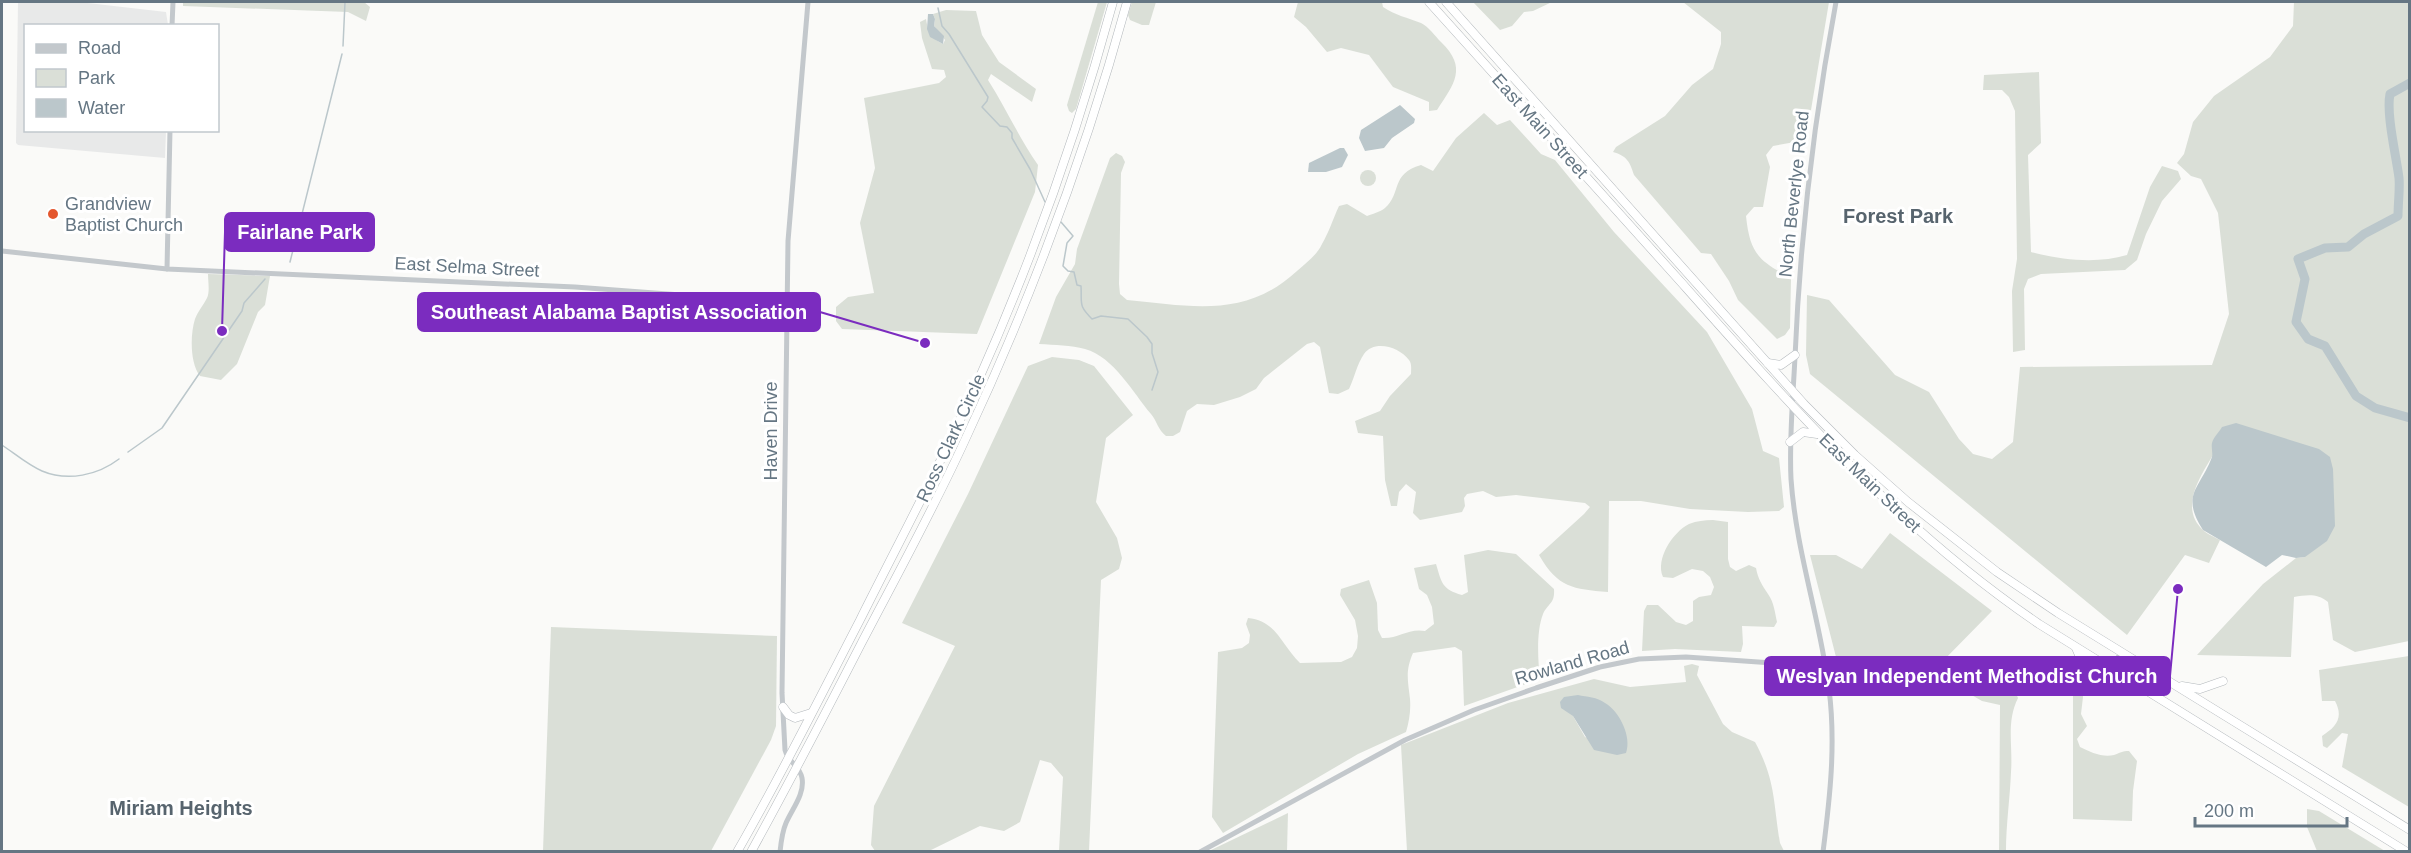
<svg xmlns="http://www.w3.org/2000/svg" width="2411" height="853" font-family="Arial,sans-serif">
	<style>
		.built { fill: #e8e9e9 }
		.green { fill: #dadfd7; fill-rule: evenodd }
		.water { fill: #bbc7cb }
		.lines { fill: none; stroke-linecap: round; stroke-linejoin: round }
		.stream { stroke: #bbc7cb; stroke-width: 1.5 }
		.river { stroke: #bbc7cb; stroke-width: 9 }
		.highway-casing { stroke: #b4b9bd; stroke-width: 9 }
		.minor { stroke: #c3c8cc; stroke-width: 5 }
		.highway { stroke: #fff; stroke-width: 8 }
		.poi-dot { fill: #e4572e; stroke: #fff; stroke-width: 2 }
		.labels { text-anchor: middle; stroke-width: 6; stroke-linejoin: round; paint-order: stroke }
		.street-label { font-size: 18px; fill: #657683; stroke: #fff }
		.poi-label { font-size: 18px; fill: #657683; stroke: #fff; text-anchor: start }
		.neighbourhood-label { font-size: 20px; font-weight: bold; fill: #57646e; stroke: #fff }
		.leader { fill: none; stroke: #7b2cbf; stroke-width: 2 }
		.callout-dot { fill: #7b2cbf; stroke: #fff; stroke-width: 2 }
		.callout { fill: #7b2cbf; stroke: #7b2cbf; stroke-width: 2 }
		.callout-label { font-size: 20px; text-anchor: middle; font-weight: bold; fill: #fff }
	</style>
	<rect width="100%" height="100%" fill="#fafaf8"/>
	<polygon class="built" points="18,2 79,2 166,12 168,25 26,26 26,130 166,131 165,158 18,145 16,143"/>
	<g class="green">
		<polygon points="183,2 364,2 370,7 366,21 348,12 183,6"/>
		<polygon points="1098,2 1107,2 1076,109 1072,113 1069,111 1067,105"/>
		<polygon points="1132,2 1156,2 1149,25 1142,25 1130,20 1128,15"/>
		<path d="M 1298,2 L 1382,2 L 1383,7 C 1395,15 1408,18 1421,23 C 1429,27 1435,36 1441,42 C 1468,68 1454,84 1437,110 L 1429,111 L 1429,102 L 1393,87 L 1369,55 L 1341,48 L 1327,52 L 1306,27 L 1294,17 Z"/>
		<polygon points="1473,2 1552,2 1533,11 1524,12 1512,26 1500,30"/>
		<path d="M 1683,2 L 1829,2 L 1806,140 L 1773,146 L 1766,155 L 1770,167 L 1763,207 L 1754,207 L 1746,216 C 1750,254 1759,261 1791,278 L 1790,328 L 1785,335 L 1777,339 L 1738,300 L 1729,281 L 1711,254 L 1701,253 L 1634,175 C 1630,162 1627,156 1613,152 L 1616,147 L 1665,116 L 1692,85 L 1713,69 L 1721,44 L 1721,32 Z"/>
		<path d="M 2294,2 L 2409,2 L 2409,641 L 2355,652 L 2333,640 L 2328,602 C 2317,593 2307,595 2294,597 L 2291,657 L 2197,655 L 2263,584 L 2296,558 L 2305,557 L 2213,455 C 2200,477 2179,508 2203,530 C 2208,535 2215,537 2220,540 L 2209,563 L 2185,555 L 2127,635 L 1810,374 L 1806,355 L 1807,295 L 1829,300 L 1895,375 L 1929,392 L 1959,439 L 1973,454 L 1992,459 L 2013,442 L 2020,367 L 2212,365 L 2229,314 L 2218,213 L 2201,179 L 2191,176 L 2177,163 L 2184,154 L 2193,122 L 2214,96 L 2270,57 L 2293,26 Z"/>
		<path d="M 946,10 L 976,11 L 982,35 L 999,62 L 1036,89 L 1032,102 L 991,74 L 988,80 C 1006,108 1019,138 1038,165 L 1035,192 L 977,334 L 842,329 L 836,321 L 836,307 L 848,297 L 874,293 L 860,223 L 875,168 L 864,98 L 939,83 L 946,77 L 944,70 L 932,69 L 922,38 L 920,22 L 926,19 C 928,32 931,38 943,44 L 945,40 L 934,26 L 935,19 L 933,14 Z"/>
		<path d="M 2039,72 L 2041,143 L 2028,155 L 2031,252 C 2061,260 2097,264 2127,255 L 2150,187 L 2162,166 L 2178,171 L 2181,179 L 2162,201 L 2146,234 L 2137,260 L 2125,270 L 2041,274 L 2028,279 L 2024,289 L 2025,350 L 2013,352 L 2012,291 L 2017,259 L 2015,111 L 2009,97 L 2002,90 L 1983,90 L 1984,75 Z"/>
		<path d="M 1484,113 L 1497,125 L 1510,120 L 1541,154 L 1555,160 L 1614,232 L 1707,332 L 1752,409 L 1763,451 L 1779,458 L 1784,507 L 1779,511 L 1748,512 L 1690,509 L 1641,501 L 1609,501 L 1608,592 C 1573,589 1558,588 1539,555 L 1584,514 L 1590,507 L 1585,503 L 1516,495 L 1496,497 L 1483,491 L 1467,494 L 1464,498 L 1465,506 L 1462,512 L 1420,520 L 1413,513 L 1416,492 L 1406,484 L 1399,492 L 1397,506 L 1391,506 L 1385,480 L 1383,436 L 1358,433 L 1355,421 L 1380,411 L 1390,396 L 1411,374 C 1411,369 1412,364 1409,360 C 1400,347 1374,339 1364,354 C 1357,364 1354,379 1349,389 L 1338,394 L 1329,393 L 1320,347 L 1314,342 L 1307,344 L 1264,378 L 1256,389 L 1240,397 L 1214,405 L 1197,404 L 1187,411 L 1180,432 L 1173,436 L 1166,436 C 1158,430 1157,421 1151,414 C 1133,393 1114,357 1085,349 C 1071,345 1055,345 1039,344 L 1056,297 L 1075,264 L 1077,249 L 1110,158 L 1116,153 L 1122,156 L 1125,162 L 1121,173 L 1119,284 L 1120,294 L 1127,300 C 1191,306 1245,319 1297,271 C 1306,263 1317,255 1322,244 C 1329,232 1333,219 1339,206 L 1347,204 L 1367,216 C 1372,214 1380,212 1385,208 C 1402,193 1390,174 1421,165 L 1433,171 L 1456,138 Z"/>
		<circle cx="1368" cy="178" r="8"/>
		<path d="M 208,274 L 270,276 L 265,305 L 258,312 L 237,364 L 221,380 L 200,376 C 190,363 190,335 195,319 C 198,311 203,306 207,298 C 210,292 208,281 208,274 Z"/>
		<polygon points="1052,357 1079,360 1094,366 1133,415 1106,438 1096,502 1117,538 1122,558 1119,569 1101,580 1089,851 1059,851 1063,777 1051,763 1040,760 1020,822 1004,831 980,826 929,851 875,851 871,845 874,806 955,646 902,623 968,494 1028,366"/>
		<path d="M 1713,520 L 1728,522 L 1728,559 L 1730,567 L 1736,571 L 1749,565 L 1756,568 C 1758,579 1762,585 1768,594 C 1774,602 1775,613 1777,622 L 1774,627 L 1742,626 L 1743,644 L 1741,652 L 1675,649 L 1642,651 L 1644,611 L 1647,605 L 1658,605 L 1676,622 L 1686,625 L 1693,621 L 1693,601 L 1699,597 L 1711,595 L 1714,587 L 1710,577 L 1703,571 L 1692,569 L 1673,578 L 1663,577 C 1655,559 1673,532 1689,524 C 1697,521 1704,520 1713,520 Z"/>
		<polygon points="1890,533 1992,611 1938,666 1836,657 1810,555 1836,555 1862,569"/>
		<path d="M 1488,550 L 1516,554 L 1554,589 C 1555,604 1548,603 1543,614 C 1536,632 1538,661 1540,679 L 1464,706 L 1462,651 L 1455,647 L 1413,653 C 1405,671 1408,681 1410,699 C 1411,711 1409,722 1406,732 L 1358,754 L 1223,833 L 1212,817 L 1218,652 L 1242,648 L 1249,643 L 1250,635 L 1246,624 L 1248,618 C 1276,620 1282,646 1300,663 L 1341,662 L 1352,657 L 1357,648 L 1358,636 L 1355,620 L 1340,595 L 1341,589 L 1369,580 L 1377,603 L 1378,630 L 1382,638 C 1398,639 1408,628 1425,631 L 1434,624 L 1432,607 L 1427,595 L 1419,589 L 1414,568 L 1436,564 C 1442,584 1442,589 1462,595 L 1468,592 L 1464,555 Z"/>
		<polygon points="551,627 777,636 776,726 771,740 711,851 543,851"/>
		<path d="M 2409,656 L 2410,656 L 2409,807 L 2342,767 L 2348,734 L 2342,733 L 2327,748 L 2323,746 L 2322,736 C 2336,727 2344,718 2335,701 L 2322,701 L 2319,670 Z"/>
		<path d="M 1692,664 L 1699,666 L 1697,675 L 1723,724 L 1732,732 L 1755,742 C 1776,781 1773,802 1780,843 L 1784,851 L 1407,851 L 1401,745 L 1508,703 L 1594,679 L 1630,687 L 1686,682 L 1684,666 ZM 1566,711 L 1626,753 L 1585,737 L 1573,716 Z"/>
		<path d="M 1956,686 L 2004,687 L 2014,689 L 2018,698 C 2006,722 2013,746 2011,772 C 2010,798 2006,825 2006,851 L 1999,851 L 2000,705 L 1982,701 Z"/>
		<path d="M 2075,688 L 2082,690 L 2083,697 L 2081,714 L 2087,726 L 2077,739 L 2080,747 C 2090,752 2103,758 2114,755 C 2120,753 2122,751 2129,751 L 2137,761 L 2133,791 L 2132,821 L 2073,819 L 2073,690 Z"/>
		<polygon points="2307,809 2319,811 2385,851 2317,851 2307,827"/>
		<polygon points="1288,813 1287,851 1209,851"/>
	</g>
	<g class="water">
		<polygon points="928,14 933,14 935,19 934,26 944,36 943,44 930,37 927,29"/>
		<polygon points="1400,105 1415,119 1414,123 1392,138 1384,148 1365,151 1359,138 1361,130"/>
		<polygon points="1340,148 1344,148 1348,155 1342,167 1326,172 1308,172 1309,163"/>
		<path d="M 2236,423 L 2319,449 L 2330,457 L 2333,469 L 2335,526 L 2327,541 L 2305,557 L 2296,558 L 2282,555 L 2266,567 L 2203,530 C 2180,494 2200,489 2212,457 C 2213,452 2211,448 2212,443 C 2213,438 2219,432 2222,427 Z"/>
		<path d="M 1578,695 C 1587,697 1597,697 1605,703 C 1620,712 1632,737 1626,753 L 1617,755 L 1594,750 L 1573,716 L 1561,708 L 1560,702 L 1564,697 Z"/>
	</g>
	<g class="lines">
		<g class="stream">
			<polyline points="938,8 942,26 949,34 988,97 987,101 982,107 1000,126 1007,127 1012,133 1012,138 1030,169 1045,202"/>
			<polyline points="343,46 345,2"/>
			<path d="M 1061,222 L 1073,236 L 1067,243 L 1063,266 L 1068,271 L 1074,272 L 1077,285 L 1081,286 C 1082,304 1078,305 1092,319 L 1101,316 L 1128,319 L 1147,337 L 1152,344 L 1152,353 L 1158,372 L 1152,390"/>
			<polyline points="290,262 342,54"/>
			<path d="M 2,445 C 14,453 28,465 42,471 C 68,482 98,475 119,459"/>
			<polyline points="128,452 162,428 242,311 244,303 265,279"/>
		</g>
		<path class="river" d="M 2410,83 L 2390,94 C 2386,114 2396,155 2399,178 C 2400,190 2398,203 2398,216 L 2364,234 L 2348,247 L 2325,248 L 2298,259 L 2305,279 L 2296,322 L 2308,339 L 2325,346 L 2356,396 L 2375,408 L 2410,418"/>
		<defs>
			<g id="highway">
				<path d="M 1429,2 C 1512,95 1596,188 1680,281 C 1791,406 1899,529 2039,624 L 2407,852"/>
				<polyline points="1446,2 1804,404 1855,455 1908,502 1997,572 2058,613 2410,830"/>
				<polyline points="1768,363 1781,365 1795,355"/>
				<polyline points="1790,442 1803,432 1817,434"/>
				<polyline points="2076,648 2082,662 2076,677"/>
				<polyline points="2182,686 2200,689 2223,681"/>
				<polyline points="783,707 789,715 795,718 811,713"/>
				<path d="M 737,852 C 781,776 820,697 860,620 C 900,540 942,462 978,381 C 1033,258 1078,131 1113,2"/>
				<path d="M 751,852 C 789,783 825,714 861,644 C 896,577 933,510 965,440 C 1031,299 1086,152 1127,2"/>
			</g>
		</defs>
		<use href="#highway" class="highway-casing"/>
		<g class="minor">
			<polyline points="172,26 173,2"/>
			<polyline points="2,251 167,269 575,287 787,303"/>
			<polyline points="167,269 170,130"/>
			<path d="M 780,852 C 781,842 782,832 786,823 C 792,809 805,794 802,778 C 800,766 788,762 785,750 L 782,693 L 788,241 L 808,2"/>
			<polyline points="1200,852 1405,740 1474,710 1536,688 1600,667 1639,659 1686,657 2029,681 2087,676 2104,672 2110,668 2122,652"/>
			<path d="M 1823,852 C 1830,797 1836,744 1829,689 C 1820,619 1796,551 1791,479 C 1789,439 1793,398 1795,357 C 1800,238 1814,119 1836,2"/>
		</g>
		<use href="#highway" class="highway"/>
	</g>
	<circle class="poi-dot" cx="53" cy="214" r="6"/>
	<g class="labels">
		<g class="street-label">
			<text transform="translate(1540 126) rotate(48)" y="6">East Main Street</text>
			<text transform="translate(1794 194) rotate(-84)" y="6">North Beverlye Road</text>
			<text transform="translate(467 267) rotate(3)" y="6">East Selma Street</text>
			<text transform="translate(771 431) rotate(-90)" y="6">Haven Drive</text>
			<text transform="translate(951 438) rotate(-65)" y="6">Ross Clark Circle</text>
			<text transform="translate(1870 483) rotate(44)" y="6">East Main Street</text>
			<text transform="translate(1572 663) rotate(-16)" y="6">Rowland Road</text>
		</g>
		<g class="poi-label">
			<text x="65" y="210">Grandview<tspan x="65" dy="21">Baptist Church</tspan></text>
		</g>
		<g class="neighbourhood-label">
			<text x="1898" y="223">Forest Park</text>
			<text x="181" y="815">Miriam Heights</text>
		</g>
	</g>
	<path class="leader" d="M222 331L225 232M925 343L820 312M2178 589L2170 676"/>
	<g class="callout-dot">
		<circle cx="222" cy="331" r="6"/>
		<circle cx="925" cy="343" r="6"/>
		<circle cx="2178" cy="589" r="6"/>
	</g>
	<g class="callout">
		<rect x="225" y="213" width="149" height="38" rx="6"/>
		<rect x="418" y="293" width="402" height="38" rx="6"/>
		<rect x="1765" y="657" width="405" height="38" rx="6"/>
	</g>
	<g class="callout-label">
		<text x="300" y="239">Fairlane Park</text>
		<text x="619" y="319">Southeast Alabama Baptist Association</text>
		<text x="1967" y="683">Weslyan Independent Methodist Church</text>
	</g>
	<rect width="2411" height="853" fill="none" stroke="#657683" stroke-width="6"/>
	<rect x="24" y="24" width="195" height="108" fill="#ffffff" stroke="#c1c8cd" stroke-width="1.5"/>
	<rect x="36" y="44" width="30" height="9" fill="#c3c8cc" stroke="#c1c8cd" stroke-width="1.5"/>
	<text x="78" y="54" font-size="18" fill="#657683">Road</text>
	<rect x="36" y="69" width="30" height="18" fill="#dadfd7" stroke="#c1c8cd" stroke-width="1.5"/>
	<text x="78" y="84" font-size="18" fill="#657683">Park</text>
	<rect x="36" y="99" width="30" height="18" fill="#bbc7cb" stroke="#c1c8cd" stroke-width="1.5"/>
	<text x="78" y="114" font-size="18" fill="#657683">Water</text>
	<path d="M2195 817v9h152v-9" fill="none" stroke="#657683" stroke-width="3"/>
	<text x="2204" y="817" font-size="18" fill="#657683" stroke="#ffffff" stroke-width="4.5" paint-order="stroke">200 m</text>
</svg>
